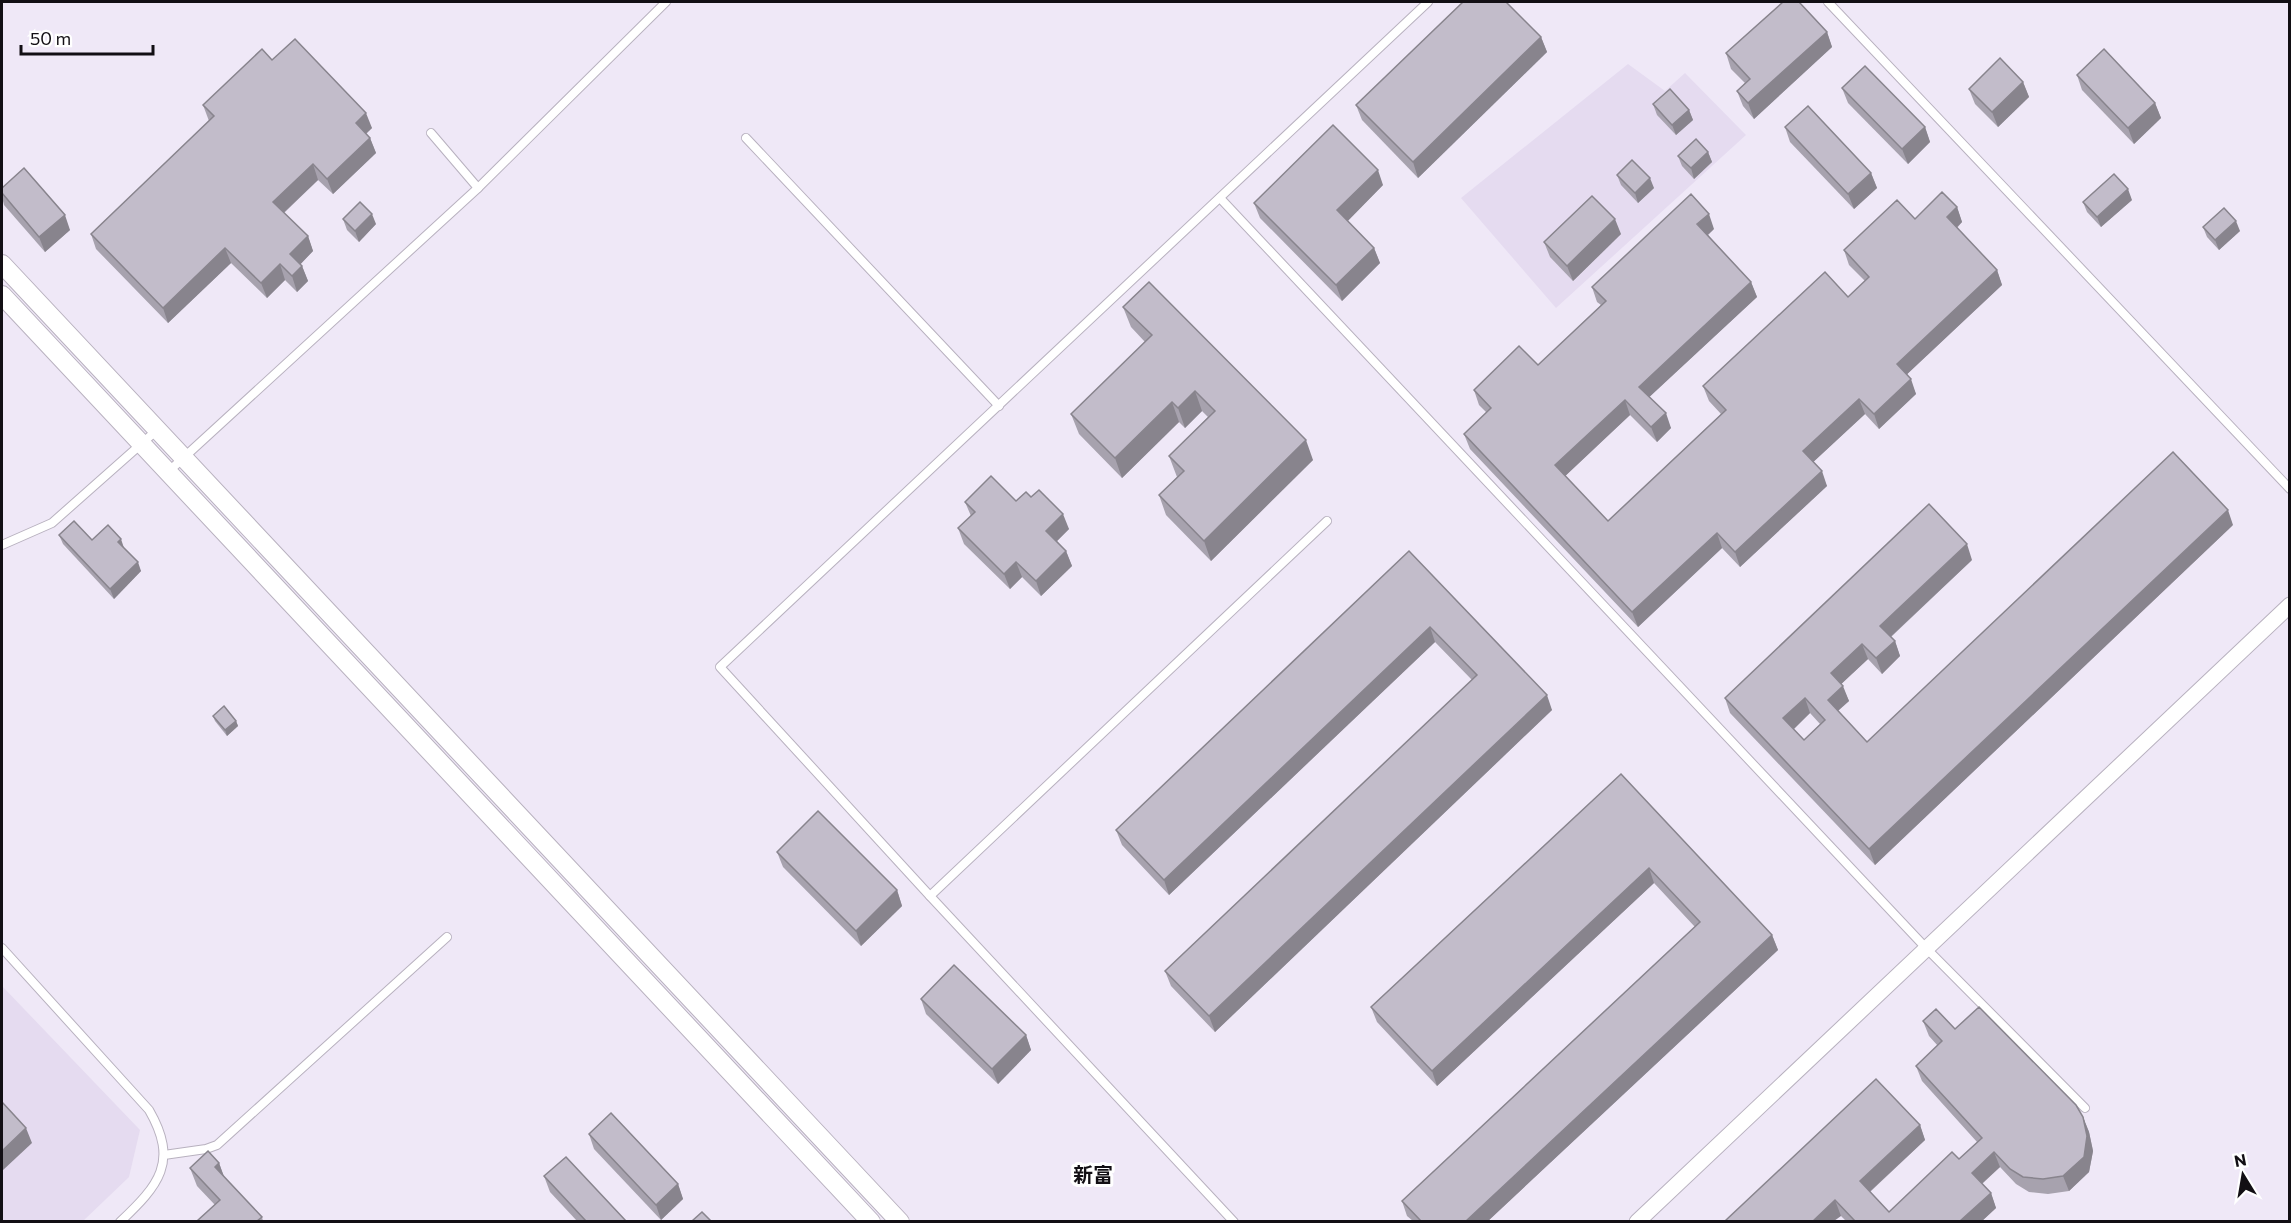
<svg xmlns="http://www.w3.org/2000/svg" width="2291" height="1223" font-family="Commissioner,'Noto Sans JP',sans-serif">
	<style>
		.built { fill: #e5dbf0 }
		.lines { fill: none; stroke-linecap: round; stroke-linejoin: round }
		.service-casing { stroke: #b8b1bf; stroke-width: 10 }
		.minor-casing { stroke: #b8b1bf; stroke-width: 17 }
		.tertiary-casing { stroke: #b8b1bf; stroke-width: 20 }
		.service { stroke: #fff; stroke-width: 8 }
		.minor { stroke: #fff; stroke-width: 15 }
		.tertiary { stroke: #fff; stroke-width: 18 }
		.wall { fill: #a7a2ae; fill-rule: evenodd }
		.shaded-wall { fill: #88848d }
		.building { fill: #c2bcca; stroke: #88848d; stroke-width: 1.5; fill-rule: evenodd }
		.labels { text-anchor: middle; stroke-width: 6; stroke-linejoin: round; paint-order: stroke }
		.neighbourhood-label { font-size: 20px; font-weight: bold; fill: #120f14; stroke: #fff }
	</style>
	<rect width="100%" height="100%" fill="#efe8f7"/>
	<g class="built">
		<polygon points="1628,64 1665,91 1685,73 1746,135 1556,308 1461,198"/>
		<polygon points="2,986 140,1130 129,1177 83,1221 2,1221"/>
	</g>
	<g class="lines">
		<defs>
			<g id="service">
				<polyline points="1828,2 2290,489"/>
				<polyline points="431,133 478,188"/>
				<polyline points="746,138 999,406"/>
				<polyline points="1220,198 1926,948 2085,1108"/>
				<polyline points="168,472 478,188 666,2"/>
				<polyline points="2,545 52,523 157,430"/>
				<polyline points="930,896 1327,521"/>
				<path d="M 2,948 L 149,1110 C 179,1162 159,1185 120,1222"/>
				<polyline points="164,1155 206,1149 217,1145 447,937"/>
				<polyline points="1234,1222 930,896 720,667 1428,2"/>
			</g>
			<polyline id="minor" points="1637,1222 2290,605"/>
			<g id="tertiary">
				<polyline points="2,264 900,1222"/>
				<polyline points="2,295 871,1222"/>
			</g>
		</defs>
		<use href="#service" class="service-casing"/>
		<use href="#minor" class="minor-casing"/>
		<use href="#tertiary" class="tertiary-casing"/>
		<use href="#service" class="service"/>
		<use href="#minor" class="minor"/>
		<use href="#tertiary" class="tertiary"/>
	</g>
	<g class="wall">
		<polygon points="1827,32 1832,47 1754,119 1743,106 1737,91 1745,83 1731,69 1726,53"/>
		<polygon points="1541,37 1547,52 1418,178 1362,120 1356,105"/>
		<polygon points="272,60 372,128 366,134 370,138 376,153 333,194 318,180 284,213 308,236 313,251 300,264 302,266 308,281 297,292 285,280 267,298 231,263 168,323 96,249 91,234 209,121 203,105"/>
		<polygon points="2077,75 2155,103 2161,118 2134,144 2082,90"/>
		<polygon points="2023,82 2029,97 1998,127 1975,104 1969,89"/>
		<polygon points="1842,88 1925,127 1930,142 1908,164 1848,103"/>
		<polygon points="1653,104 1689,110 1693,120 1676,135 1657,115"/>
		<polygon points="1785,127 1871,173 1877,188 1854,209 1790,142"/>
		<polygon points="1708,152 1712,162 1694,179 1682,166 1678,156"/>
		<polygon points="1617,175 1654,188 1638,203 1621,185"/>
		<polygon points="1383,185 1347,221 1374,248 1380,263 1342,301 1260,218 1254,203"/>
		<polygon points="2,188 70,230 45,252 4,205 2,197"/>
		<polygon points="2132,200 2101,227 2087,212 2083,202"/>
		<polygon points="1957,207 1962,222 1957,228 1997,270 2002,285 1907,374 1916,394 1879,429 1865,414 1813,462 1827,486 1740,567 1722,548 1638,627 1470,449 1464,434 1487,413 1479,405 1474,390 1538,365 1601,305 1597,302 1592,287 1714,229 1708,235 1751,282 1757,297 1649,397 1671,428 1657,442 1630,415 1565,476 1608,521 1721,414 1709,401 1703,386 1848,297 1865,281 1849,265 1844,250 1915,219"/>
		<polygon points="343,219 376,224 359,242 347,230"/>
		<polygon points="2203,227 2240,231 2219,250 2207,237"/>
		<polygon points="1621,234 1573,281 1550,257 1544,242"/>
		<polygon points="1123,307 1313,460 1211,561 1166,515 1159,495 1177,477 1169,456 1208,417 1202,411 1185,428 1179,422 1122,478 1079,434 1071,414 1145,342 1131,327"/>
		<polygon points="1031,497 1069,529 1057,541 1066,551 1072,566 1041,596 1022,577 1010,589 964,544 958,528 971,516 965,502 1016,501"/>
		<path d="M 2233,525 L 1875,865 L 1730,713 L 1725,698 L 1972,560 L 1891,637 L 1895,641 L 1900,656 L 1882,674 L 1868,659 L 1841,684 L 1849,701 L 1838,711 L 1867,742 ZM 1810,713 L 1820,724 L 1804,740 L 1793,729 Z"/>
		<polygon points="59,535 92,540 124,548 141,571 114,599 63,544"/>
		<polygon points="1409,551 1552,710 1215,1032 1171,986 1165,971 1472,680 1435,642 1169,895 1122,845 1116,830"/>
		<polygon points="213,716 236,721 238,726 227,736 215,721"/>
		<polygon points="1621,774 1772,935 1778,950 1488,1221 1413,1221 1407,1216 1402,1201 1695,927 1654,883 1437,1086 1377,1022 1371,1007"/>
		<polygon points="777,852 897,890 902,906 861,946 783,867"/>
		<polygon points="921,999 1026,1035 1031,1050 998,1084 926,1014"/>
		<polygon points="1923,1021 1955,1029 2083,1117 2089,1132 2093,1151 2089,1172 2069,1191 2048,1194 2029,1192 2016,1184 2000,1167 1982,1184 1991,1193 1996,1208 1982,1221 1846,1221 1841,1216 1725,1221 1920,1125 1925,1140 1870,1192 1889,1212 1959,1159 1977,1142 1922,1081 1916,1066 1938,1046 1929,1036"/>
		<polygon points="589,1134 678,1184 683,1199 661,1220 594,1149"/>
		<polygon points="219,1163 224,1177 262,1217 263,1221 197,1221 215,1205 197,1186 190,1168"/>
		<polygon points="544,1176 626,1221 577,1221 550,1192"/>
	</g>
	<g class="shaded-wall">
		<polygon points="1827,32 1832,47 1754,119 1748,103"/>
		<polygon points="1541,37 1547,52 1418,178 1413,162"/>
		<polygon points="2023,82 2029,97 1998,127 1992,112"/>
		<polygon points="2155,103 2161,118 2134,144 2128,128"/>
		<polygon points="1689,110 1693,120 1676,135 1672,125"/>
		<polygon points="366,113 372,128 361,138 356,123"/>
		<polygon points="1925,127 1930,142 1908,164 1902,149"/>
		<polygon points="370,138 376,153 333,194 327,179"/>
		<polygon points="1708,152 1712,162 1694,179 1691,168"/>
		<polygon points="313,164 318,180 279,217 273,202"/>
		<polygon points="1378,170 1383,185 1343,226 1337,210"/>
		<polygon points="1871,173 1877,188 1854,209 1848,194"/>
		<polygon points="1650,178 1654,188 1638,203 1635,193"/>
		<polygon points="2128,189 2132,200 2101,227 2097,217"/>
		<polygon points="1957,207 1962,222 1952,232 1947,217"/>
		<polygon points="372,214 376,224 359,242 355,231"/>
		<polygon points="1709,214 1714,229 1703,239 1697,224"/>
		<polygon points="65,215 70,230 45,252 39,237"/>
		<polygon points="1615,219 1621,234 1573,281 1567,266"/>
		<polygon points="2236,221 2240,231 2219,250 2215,240"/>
		<polygon points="308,236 313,251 296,269 290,254"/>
		<polygon points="225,248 231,263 168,323 163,308"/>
		<polygon points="1374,248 1380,263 1342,301 1336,285"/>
		<polygon points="280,264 285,280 267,298 261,283"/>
		<polygon points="302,266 308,281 297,292 292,276"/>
		<polygon points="1997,270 2002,285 1902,379 1897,364"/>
		<polygon points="1751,282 1757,297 1644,402 1639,387"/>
		<polygon points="1911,379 1916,394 1879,429 1874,414"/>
		<polygon points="1195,391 1202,411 1185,428 1178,408"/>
		<polygon points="1859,399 1865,414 1809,466 1803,451"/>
		<polygon points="1625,400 1630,415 1561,480 1555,465"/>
		<polygon points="1172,402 1179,422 1122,478 1115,458"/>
		<polygon points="1666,413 1671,428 1657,442 1651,427"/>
		<polygon points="1306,440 1313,460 1211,561 1204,541"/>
		<polygon points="1822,471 1827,486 1740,567 1735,552"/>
		<polygon points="2228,510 2233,525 1875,865 1869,849"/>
		<polygon points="1063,514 1069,529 1052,546 1046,531"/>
		<polygon points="1717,533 1722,548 1638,627 1632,612"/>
		<polygon points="121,539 124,548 118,542"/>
		<polygon points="1967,544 1972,560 1886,641 1880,626"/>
		<polygon points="1066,551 1072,566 1041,596 1036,581"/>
		<polygon points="138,562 141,571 114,599 110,589"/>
		<polygon points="1016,562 1022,577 1010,589 1004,574"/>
		<polygon points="1430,627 1435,642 1169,895 1164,880"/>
		<polygon points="1895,641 1900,656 1882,674 1876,658"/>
		<polygon points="1862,644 1868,659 1837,688 1831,673"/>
		<polygon points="1843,686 1849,701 1833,715 1828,700"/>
		<polygon points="1547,695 1552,710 1215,1032 1209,1016"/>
		<polygon points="1805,698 1810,713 1789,734 1783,718"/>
		<polygon points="236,721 238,726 227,736 225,730"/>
		<polygon points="1649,868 1654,883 1437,1086 1432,1071"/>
		<polygon points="897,890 902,906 861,946 856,931"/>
		<polygon points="1772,935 1778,950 1488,1221 1466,1221"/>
		<polygon points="1026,1035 1031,1050 998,1084 992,1069"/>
		<polygon points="2083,1117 2089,1132 2093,1151 2089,1172 2069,1191 2063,1176"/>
		<polygon points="1920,1125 1925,1140 1865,1196 1860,1181"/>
		<polygon points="26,1128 32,1143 2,1171 2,1151"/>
		<polygon points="1994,1152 2000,1167 1977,1188 1972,1173"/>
		<polygon points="219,1163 226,1182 215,1167"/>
		<polygon points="678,1184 683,1199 661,1220 656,1205"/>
		<polygon points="1991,1193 1996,1208 1982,1221 1960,1221"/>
		<polygon points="1835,1200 1841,1216 1834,1221 1813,1221"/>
	</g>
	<g class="building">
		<polygon points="1463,2 1506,2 1541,37 1413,162 1356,105"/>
		<polygon points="1783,2 1799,2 1827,32 1748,103 1737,91 1750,79 1726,53"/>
		<polygon points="295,39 366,113 356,123 370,138 327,179 313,164 273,202 308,236 290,254 302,266 292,276 280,264 261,283 225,248 163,308 91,234 214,116 203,105 262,49 272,60"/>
		<polygon points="2104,49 2155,103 2128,128 2077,75"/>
		<polygon points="2000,58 2023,82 1992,112 1969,89"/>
		<polygon points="1865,66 1925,127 1902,149 1842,88"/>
		<polygon points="1670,89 1689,110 1672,125 1653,104"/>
		<polygon points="1808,106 1871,173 1848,194 1785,127"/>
		<polygon points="1333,125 1378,170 1337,210 1374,248 1336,285 1254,203"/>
		<polygon points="1696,139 1708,152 1691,168 1678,156"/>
		<polygon points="1632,160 1650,178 1635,193 1617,175"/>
		<polygon points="24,168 65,215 39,237 2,193 2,188"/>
		<polygon points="2114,174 2128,189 2097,217 2083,202"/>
		<polygon points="1942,192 1957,207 1947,217 1997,270 1897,364 1911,379 1874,414 1859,399 1803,451 1822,471 1735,552 1717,533 1632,612 1464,434 1491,408 1474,390 1519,346 1538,365 1606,301 1592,287 1691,194 1709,214 1697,224 1751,282 1639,387 1666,413 1651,427 1625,400 1555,465 1608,521 1726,410 1703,386 1825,272 1848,297 1869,277 1844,250 1897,200 1915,219"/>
		<polygon points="1592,196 1615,219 1567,266 1544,242"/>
		<polygon points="360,202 372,214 355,231 343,219"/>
		<polygon points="2224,208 2236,221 2215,240 2203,227"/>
		<polygon points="1149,282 1306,440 1204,541 1159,495 1184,471 1169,456 1215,411 1195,391 1178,408 1172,402 1115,458 1071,414 1152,335 1123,307"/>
		<path d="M 2173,452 L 2228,510 L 1869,849 L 1725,698 L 1929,504 L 1967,544 L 1880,626 L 1895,641 L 1876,658 L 1862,644 L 1831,673 L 1843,686 L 1828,700 L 1867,742 ZM 1805,698 L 1825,720 L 1804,740 L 1783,718 Z"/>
		<polygon points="991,476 1016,501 1026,492 1031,497 1039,490 1063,514 1046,531 1066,551 1036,581 1016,562 1004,574 958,528 975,512 965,502"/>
		<polygon points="74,521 92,540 108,525 121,539 118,542 138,562 110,589 59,535"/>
		<polygon points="1409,551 1547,695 1209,1016 1165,971 1477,675 1430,627 1164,880 1116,830"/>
		<polygon points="224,706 236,721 225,730 213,716"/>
		<polygon points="1621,774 1772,935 1466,1221 1421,1221 1402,1201 1700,922 1649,868 1432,1071 1371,1007"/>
		<polygon points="818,811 897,890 856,931 777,852"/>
		<polygon points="954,965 1026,1035 992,1069 921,999"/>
		<polygon points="1979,1007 2076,1105 2083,1117 2087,1136 2084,1157 2063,1176 2043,1179 2023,1177 2010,1169 1994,1152 1972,1173 1991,1193 1960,1221 1855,1221 1835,1200 1813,1221 1725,1221 1876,1079 1920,1125 1860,1181 1889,1212 1952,1152 1959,1159 1982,1138 1916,1066 1942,1041 1923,1021 1936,1009 1955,1029"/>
		<polygon points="2,1102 26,1128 2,1151"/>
		<polygon points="611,1113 678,1184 656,1205 589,1134"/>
		<polygon points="208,1151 219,1163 215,1167 262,1217 257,1221 197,1221 220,1200 190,1168"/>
		<polygon points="566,1157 626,1221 586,1221 544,1176"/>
		<polygon points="702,1212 711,1221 692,1221"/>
	</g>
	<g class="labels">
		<g class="neighbourhood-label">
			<text x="1093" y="1182">新富</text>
		</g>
	</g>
	<rect width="2291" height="1223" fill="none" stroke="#120f14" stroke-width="6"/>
	<g transform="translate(2243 1175) rotate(349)" stroke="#ffffff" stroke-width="4.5" paint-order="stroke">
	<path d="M0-4.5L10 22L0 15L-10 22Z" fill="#120f14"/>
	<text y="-9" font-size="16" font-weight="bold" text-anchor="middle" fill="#120f14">N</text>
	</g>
	<path d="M21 45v9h132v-9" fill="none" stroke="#120f14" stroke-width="3"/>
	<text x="30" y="45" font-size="18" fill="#120f14" stroke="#ffffff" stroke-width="4.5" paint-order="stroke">50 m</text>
</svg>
